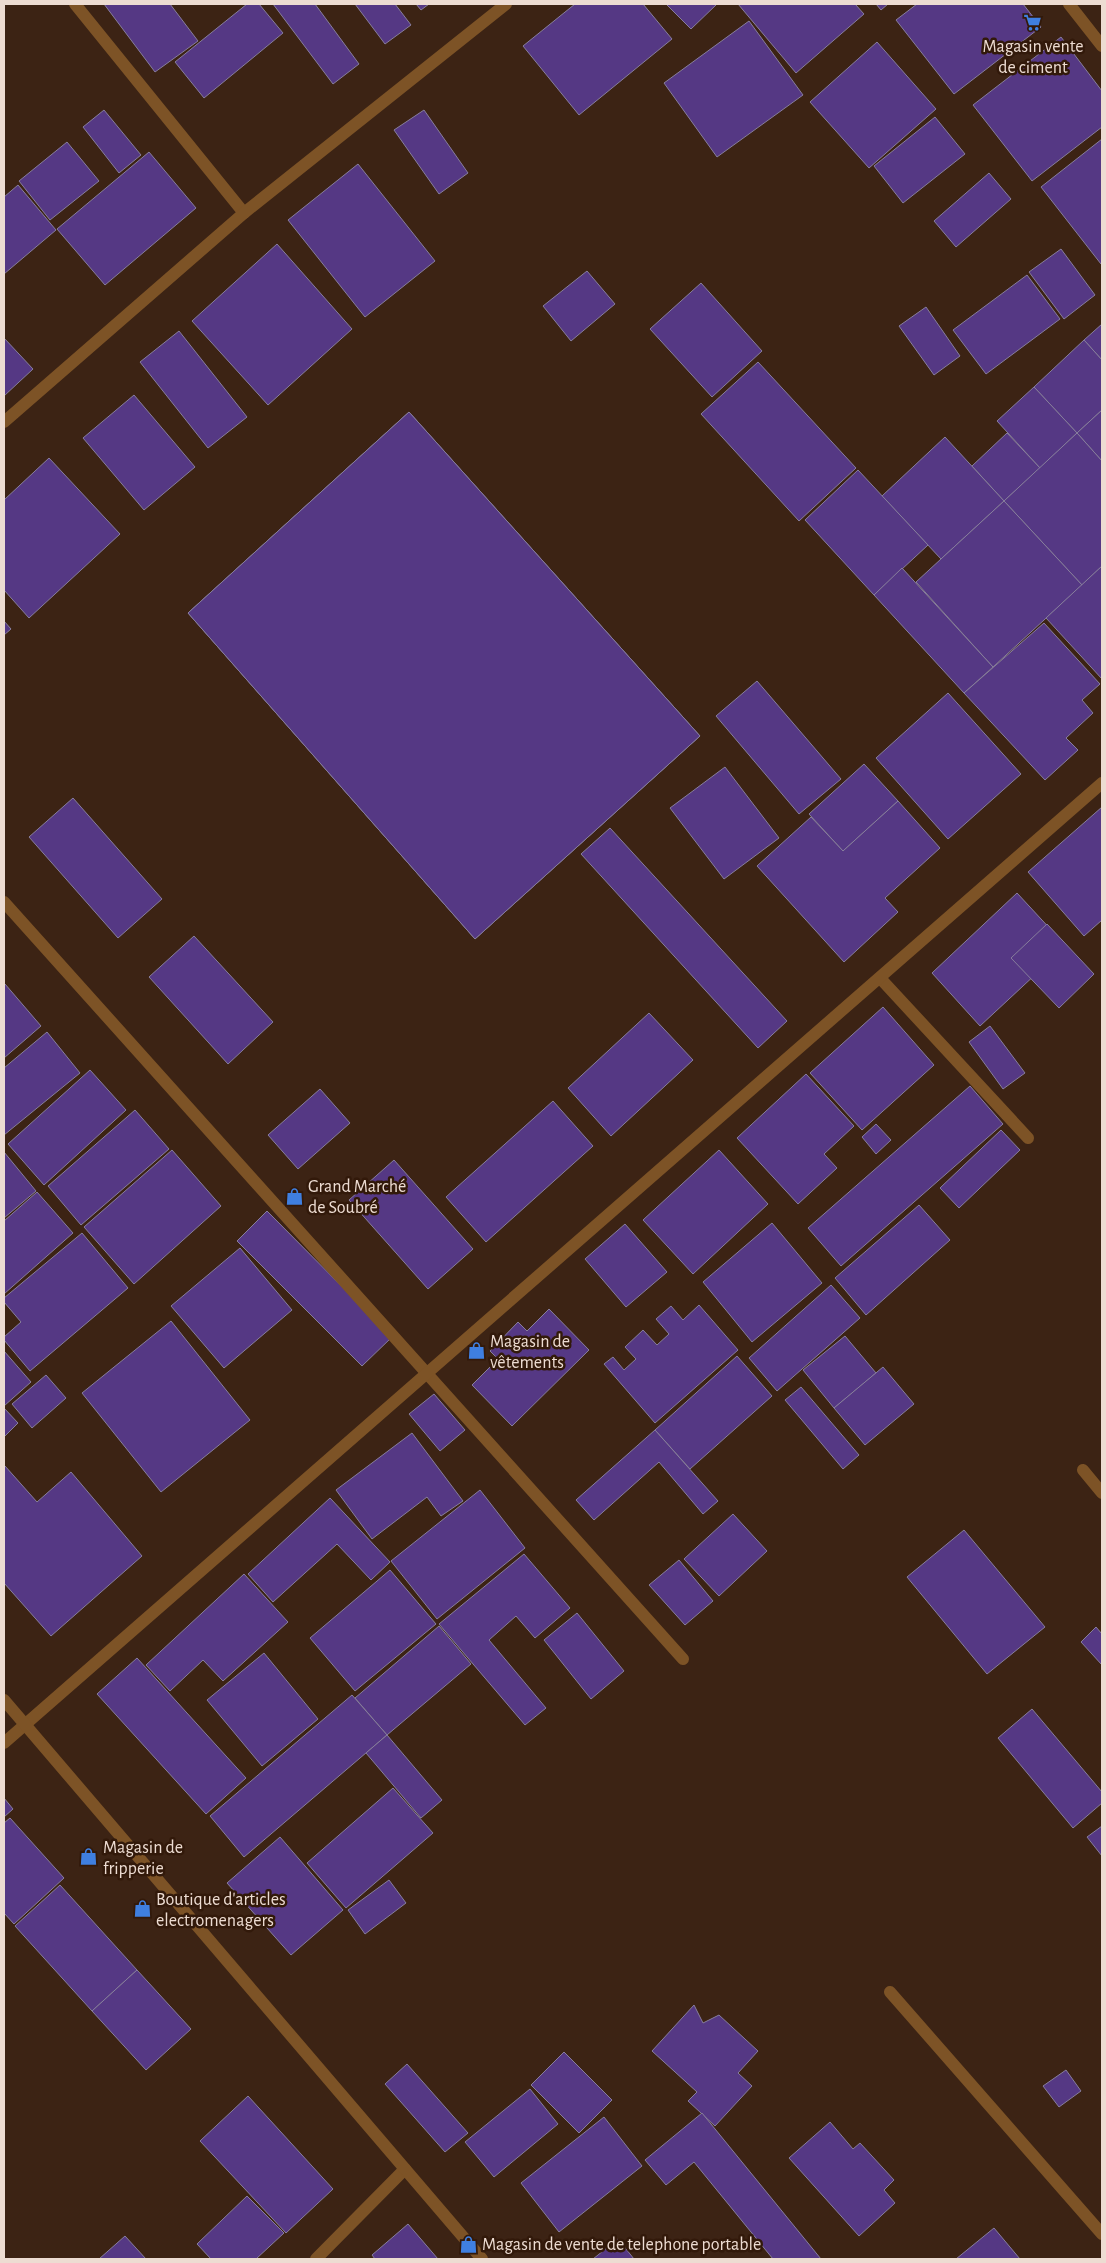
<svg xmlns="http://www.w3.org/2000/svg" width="1106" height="2263" font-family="'Alegreya Sans',sans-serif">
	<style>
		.building { fill: #553884; stroke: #877e9c; fill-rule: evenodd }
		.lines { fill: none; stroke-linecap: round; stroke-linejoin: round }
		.minor { stroke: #7d5326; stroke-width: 12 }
		.tertiary { stroke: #7d5326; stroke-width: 12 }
		.labels { text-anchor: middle; stroke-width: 5; stroke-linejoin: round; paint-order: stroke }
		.poi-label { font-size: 18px; fill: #eddcd2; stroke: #32190a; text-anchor: start }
	</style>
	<rect width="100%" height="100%" fill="#3c2314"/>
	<g class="building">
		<polygon points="104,4 170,4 198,41 155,72"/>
		<polygon points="247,4 259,4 283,33 204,98 175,62"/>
		<polygon points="273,4 315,4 359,64 333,84"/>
		<polygon points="355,4 395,4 411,25 385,44"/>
		<polygon points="416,4 429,4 421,10"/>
		<polygon points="575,4 643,4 672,39 579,115 523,46"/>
		<polygon points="666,4 717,4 691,29"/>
		<polygon points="738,4 855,4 864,14 796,73"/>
		<polygon points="876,4 888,4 881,10"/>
		<polygon points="917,4 1023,4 1041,27 954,94 896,20"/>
		<polygon points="749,21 803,95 717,157 664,83"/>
		<polygon points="1061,37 1102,91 1102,127 1032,181 973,105"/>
		<polygon points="877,42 936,109 869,168 810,102"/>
		<polygon points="104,110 141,155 119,173 83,127"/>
		<polygon points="424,110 468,173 439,194 394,130"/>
		<polygon points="935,117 965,154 903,203 874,166"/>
		<polygon points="1102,139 1102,263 1101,264 1041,187"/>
		<polygon points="67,142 99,181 50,220 19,181"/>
		<polygon points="149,152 196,208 105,285 57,229"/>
		<polygon points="358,164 435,261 365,317 288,220"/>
		<polygon points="989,173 1011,199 956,247 934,221"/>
		<polygon points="18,185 56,230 4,274 4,197"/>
		<polygon points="277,244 352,329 268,405 192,321"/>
		<polygon points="1061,249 1095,295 1064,319 1029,272"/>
		<polygon points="587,271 615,304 571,341 543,306"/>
		<polygon points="1027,275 1060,319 986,374 953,330"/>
		<polygon points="701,283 762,351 712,397 650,329"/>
		<polygon points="926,307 960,356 934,375 899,326"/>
		<polygon points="1102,324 1102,360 1084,340"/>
		<polygon points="179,331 247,417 208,448 140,362"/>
		<polygon points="4,338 33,369 4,396"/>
		<polygon points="1084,340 1102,360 1102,410 1077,433 1034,387"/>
		<polygon points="758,362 856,468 799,521 701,414"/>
		<polygon points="1034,387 1077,433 1040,468 997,421"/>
		<polygon points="134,395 195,467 144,510 83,438"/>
		<polygon points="1102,410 1102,461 1077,433"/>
		<path d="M 409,412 L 700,736 L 475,939 L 188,613 ZM 417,502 L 450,541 L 410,578 L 376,540 ZM 323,587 L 357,626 L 306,673 L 272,634 ZM 494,593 L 531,635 L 490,671 L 454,630 ZM 402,678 L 438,719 L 387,765 L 352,724 ZM 575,687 L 607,724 L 568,760 L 536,723 ZM 483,770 L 515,807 L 465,853 L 433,817 Z"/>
		<polygon points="409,412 700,736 475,939 188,613"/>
		<polygon points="1007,433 1040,468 1004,501 972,466"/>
		<polygon points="1077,433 1102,461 1102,566 1082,585 1004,501"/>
		<polygon points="945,437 1004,501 941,559 882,496"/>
		<polygon points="49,458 120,534 29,618 4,590 4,500"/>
		<polygon points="858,470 928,545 874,595 805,520"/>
		<polygon points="1004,501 1082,585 993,667 916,582"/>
		<polygon points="1102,566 1102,679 1046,618"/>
		<polygon points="902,568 993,667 964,693 874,595"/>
		<polygon points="4,621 11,629 4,635"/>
		<polygon points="1044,623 1100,684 1082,700 1093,713 1066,738 1078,750 1045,780 964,693"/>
		<polygon points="757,681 841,779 799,814 716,716"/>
		<polygon points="948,693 1021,774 948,839 876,758"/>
		<polygon points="864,764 898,801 843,851 809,814"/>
		<polygon points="725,767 779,838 724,879 670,808"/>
		<polygon points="73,798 162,899 118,938 29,837"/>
		<polygon points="898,801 940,848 885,898 898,912 844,962 757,866 811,817 843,851"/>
		<polygon points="1102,807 1102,920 1084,936 1028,872"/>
		<polygon points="610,828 787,1021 758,1048 581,854"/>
		<polygon points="1017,893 1066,946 980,1026 932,973"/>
		<polygon points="1047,924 1094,974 1059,1008 1011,958"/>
		<polygon points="194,936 273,1022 228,1064 149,977"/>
		<polygon points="5,984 41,1026 4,1058 4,985"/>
		<polygon points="883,1007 934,1065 862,1130 810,1073"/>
		<polygon points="649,1013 693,1060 611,1136 568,1088"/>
		<polygon points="990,1026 1025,1073 1003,1089 969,1042"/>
		<polygon points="47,1032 80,1073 4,1135 4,1068"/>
		<polygon points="90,1070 126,1110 44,1185 8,1144"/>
		<polygon points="806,1074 854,1126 824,1154 837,1168 798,1204 737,1138"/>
		<polygon points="970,1086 1003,1124 841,1266 808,1228"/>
		<polygon points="320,1089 350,1123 298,1169 268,1135"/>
		<polygon points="553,1101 593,1146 486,1242 446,1197"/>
		<polygon points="135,1110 169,1149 81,1225 48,1186"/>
		<polygon points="876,1124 891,1140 876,1154 862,1137"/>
		<polygon points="1001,1130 1020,1150 959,1208 940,1188"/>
		<polygon points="172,1150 221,1206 134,1284 84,1227"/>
		<polygon points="719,1150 768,1204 693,1274 643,1220"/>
		<polygon points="4,1152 36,1191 4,1218"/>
		<polygon points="394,1160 473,1249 428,1289 349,1200"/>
		<polygon points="37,1192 73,1233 4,1294 4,1221"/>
		<polygon points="919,1205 950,1240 866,1315 835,1278"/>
		<polygon points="267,1211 392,1337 362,1366 237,1241"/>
		<polygon points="772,1223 822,1283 752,1342 703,1282"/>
		<polygon points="625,1224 667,1272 626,1307 585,1259"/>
		<polygon points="82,1233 128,1288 30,1371 4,1340 4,1337 21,1322 4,1302 4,1298"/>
		<polygon points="240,1248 292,1310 224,1368 171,1306"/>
		<polygon points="831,1285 860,1318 777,1391 749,1358"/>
		<polygon points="699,1305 738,1350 655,1423 604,1364 613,1357 624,1370 636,1359 625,1347 643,1330 657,1345 669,1334 656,1319 671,1306 683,1320"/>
		<polygon points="549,1309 589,1350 512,1426 472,1385 498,1359 490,1351 518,1322 527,1331"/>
		<polygon points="171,1321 250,1420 161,1492 82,1393"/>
		<polygon points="845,1336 876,1373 834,1408 803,1370"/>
		<polygon points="4,1351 31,1382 4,1406"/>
		<polygon points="737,1356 772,1396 690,1469 655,1430"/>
		<polygon points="883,1367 914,1404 865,1445 834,1408"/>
		<polygon points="46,1375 66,1398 32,1428 12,1404"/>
		<polygon points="801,1387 859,1455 843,1469 785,1400"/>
		<polygon points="434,1394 465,1430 440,1451 409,1414"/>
		<polygon points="4,1408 18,1423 4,1437"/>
		<polygon points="655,1430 718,1501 703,1514 659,1462 594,1520 576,1500"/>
		<polygon points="412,1433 463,1501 441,1516 427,1497 372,1539 336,1490"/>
		<polygon points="5,1466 37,1502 71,1472 142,1556 51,1636 4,1583 4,1467"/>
		<polygon points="480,1490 525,1548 437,1619 391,1561"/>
		<polygon points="330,1498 390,1562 371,1580 337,1544 273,1602 248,1574"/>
		<polygon points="733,1514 767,1551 719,1596 684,1559"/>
		<polygon points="964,1530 1045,1627 987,1674 907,1577"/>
		<polygon points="524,1554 570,1608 535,1638 516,1616 489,1640 546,1708 525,1725 439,1624"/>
		<polygon points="679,1560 713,1601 685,1625 649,1585"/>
		<polygon points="390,1570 436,1624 355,1691 310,1638"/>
		<polygon points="244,1574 288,1622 223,1681 203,1660 170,1691 146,1665"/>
		<polygon points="577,1613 624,1671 591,1699 544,1640"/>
		<polygon points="439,1626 471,1664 387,1735 355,1698"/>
		<polygon points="1096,1627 1102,1634 1102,1665 1081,1642"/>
		<polygon points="264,1653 318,1719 262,1766 207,1700"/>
		<polygon points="137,1658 246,1778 206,1814 97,1694"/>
		<polygon points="352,1695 387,1735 244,1857 210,1816"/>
		<polygon points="1032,1709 1102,1792 1102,1803 1073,1828 998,1738"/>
		<polygon points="387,1735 442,1800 421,1818 366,1753"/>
		<polygon points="393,1788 433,1833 346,1908 307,1863"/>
		<polygon points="4,1798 13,1809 4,1817"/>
		<polygon points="10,1818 64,1878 14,1924 4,1913 4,1823"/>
		<polygon points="1102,1826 1102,1856 1087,1837"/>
		<polygon points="280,1837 343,1910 291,1955 227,1883"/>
		<polygon points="389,1880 406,1903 365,1934 348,1910"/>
		<polygon points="60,1885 137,1970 92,2011 15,1926"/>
		<polygon points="137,1970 191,2029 146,2070 92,2011"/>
		<polygon points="694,2005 703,2023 719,2015 758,2051 738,2073 752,2086 715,2126 688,2101 697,2092 652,2051"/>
		<polygon points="564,2052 612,2100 579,2133 531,2085"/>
		<polygon points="407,2064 468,2133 445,2152 385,2084"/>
		<polygon points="1066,2070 1081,2091 1059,2107 1043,2086"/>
		<polygon points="530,2089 558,2124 494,2177 465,2142"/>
		<polygon points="248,2096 333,2189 286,2233 200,2141"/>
		<polygon points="702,2113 821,2259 773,2259 694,2162 666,2185 645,2160"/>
		<polygon points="604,2117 642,2166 559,2232 521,2183"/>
		<polygon points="830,2122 853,2149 860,2143 894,2180 884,2190 895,2203 859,2236 789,2158"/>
		<polygon points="247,2196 284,2233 256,2259 211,2259 197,2244"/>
		<polygon points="408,2224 438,2259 375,2259 372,2255"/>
		<polygon points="994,2228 1020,2259 956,2259"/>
		<polygon points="125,2236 146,2259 99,2259"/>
		<polygon points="618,2239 634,2259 593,2259"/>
	</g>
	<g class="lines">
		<g class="minor">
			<polyline points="75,4 244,213"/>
			<polyline points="1069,4 1102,46"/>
			<polyline points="4,422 244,213 506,4"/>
			<polyline points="4,902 683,1659"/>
			<polyline points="880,978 1028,1138"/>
			<polyline points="1083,1470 1102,1493"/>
			<polyline points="4,1743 1102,783"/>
			<polyline points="890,1992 1102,2234"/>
			<polyline points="316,2259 405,2169"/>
		</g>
		<polyline class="tertiary" points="4,1700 482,2259"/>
	</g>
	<defs>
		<symbol id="supermarket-bare" viewBox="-9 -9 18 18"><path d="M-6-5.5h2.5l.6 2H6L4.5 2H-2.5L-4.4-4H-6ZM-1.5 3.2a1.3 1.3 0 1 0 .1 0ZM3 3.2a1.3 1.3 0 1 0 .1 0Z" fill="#3f7fe0" stroke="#32190a" stroke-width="2.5" paint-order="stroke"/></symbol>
		<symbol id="shop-bare" viewBox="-9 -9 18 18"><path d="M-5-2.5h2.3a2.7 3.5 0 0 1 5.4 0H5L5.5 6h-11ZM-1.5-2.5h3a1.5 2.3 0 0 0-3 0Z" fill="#3f7fe0" stroke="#32190a" stroke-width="2.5" paint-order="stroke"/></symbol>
	</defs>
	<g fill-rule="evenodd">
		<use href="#supermarket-bare" x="1020" y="10" width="25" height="25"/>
		<use href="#shop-bare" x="282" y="1184" width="25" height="25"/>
		<use href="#shop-bare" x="464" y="1338" width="25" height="25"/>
		<use href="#shop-bare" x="76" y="1844" width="25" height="25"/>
		<use href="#shop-bare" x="130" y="1896" width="25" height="25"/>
		<use href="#shop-bare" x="456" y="2232" width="25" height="25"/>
	</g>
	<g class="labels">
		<g class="poi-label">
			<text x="1033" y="52" text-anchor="middle">Magasin vente<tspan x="1033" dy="21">de ciment</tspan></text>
			<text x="308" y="1192">Grand Marché<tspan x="308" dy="21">de Soubré</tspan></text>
			<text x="490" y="1347">Magasin de<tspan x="490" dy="21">vêtements</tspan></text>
			<text x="103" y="1853">Magasin de<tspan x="103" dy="21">fripperie</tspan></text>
			<text x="156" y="1905">Boutique d'articles<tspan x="156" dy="21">electromenagers</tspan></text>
			<text x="482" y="2250">Magasin de vente de telephone portable</text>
		</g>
	</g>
	<rect width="1106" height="2263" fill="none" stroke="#eddcd2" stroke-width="10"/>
</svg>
